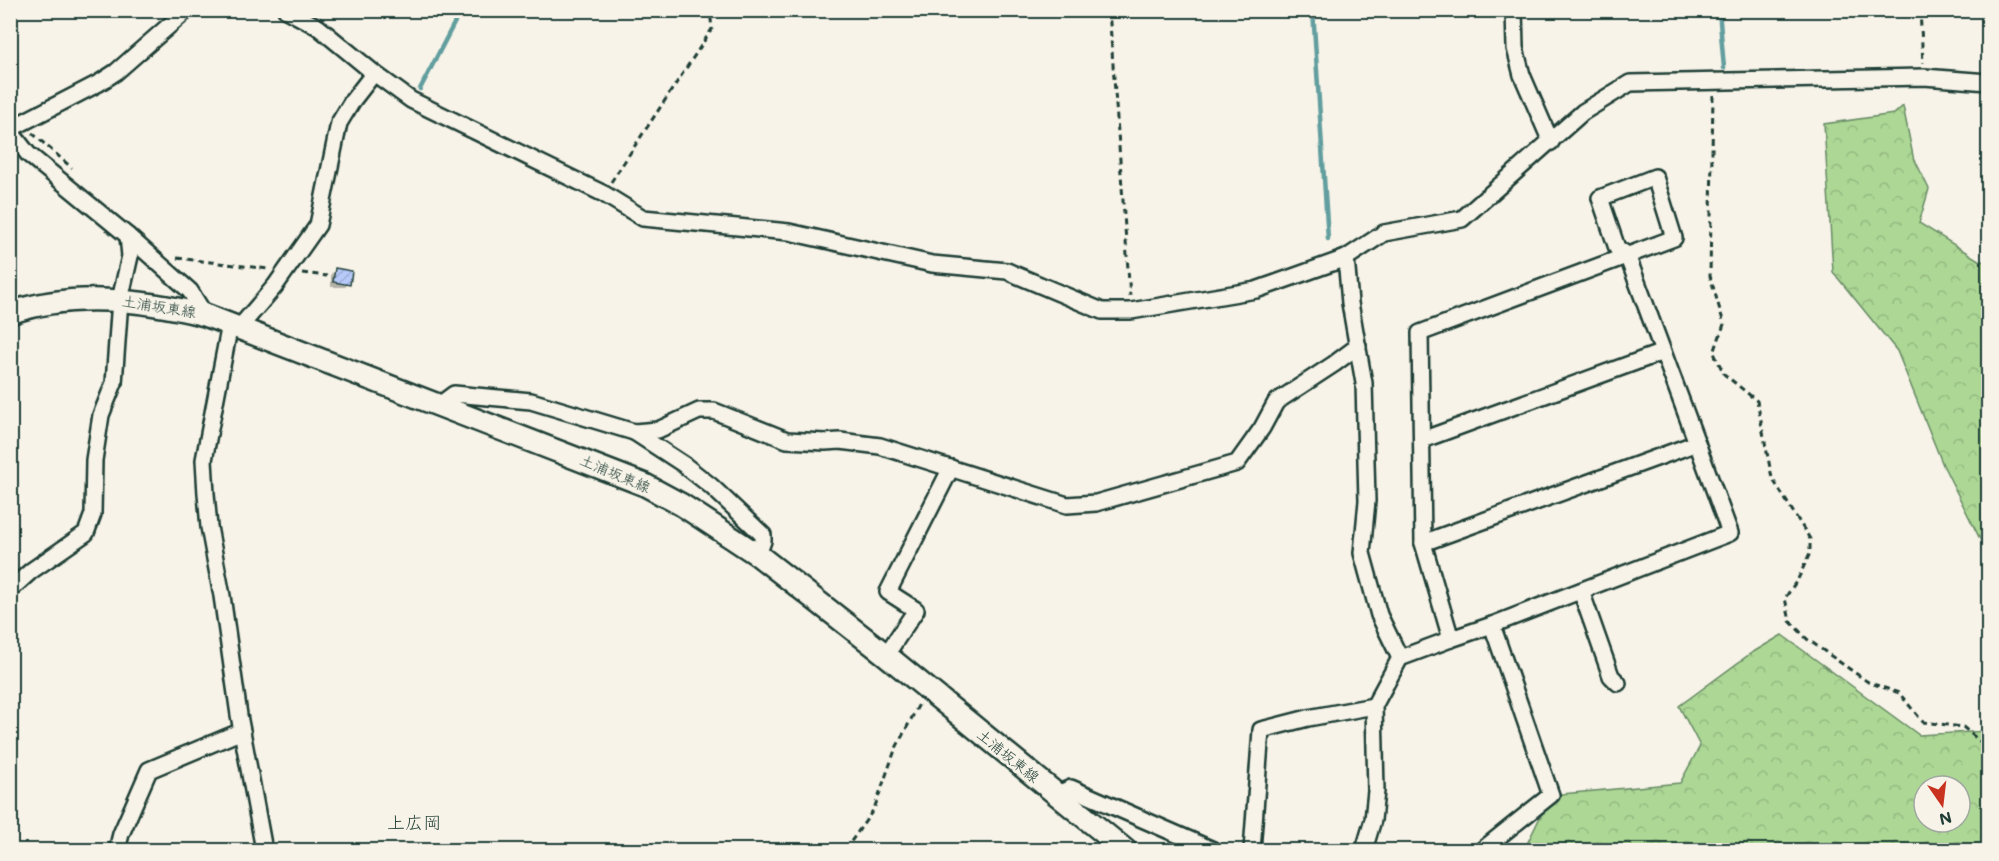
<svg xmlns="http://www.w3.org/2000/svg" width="1999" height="861" font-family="Mali,'Klee One',sans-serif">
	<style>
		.forest { fill: url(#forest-crowns); stroke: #668a64; stroke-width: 1.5; fill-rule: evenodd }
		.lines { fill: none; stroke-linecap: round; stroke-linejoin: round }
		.stream { stroke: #629e9f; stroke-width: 4.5 }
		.building { fill: url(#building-hatch); stroke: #1f3d34; stroke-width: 1.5; filter: url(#shadow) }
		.street-casing { stroke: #1f3d34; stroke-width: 20 }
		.secondary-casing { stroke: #1f3d34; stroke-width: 26 }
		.path { stroke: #1f3d34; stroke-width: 3; stroke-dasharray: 6 4.5; stroke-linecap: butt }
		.street { stroke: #f7f3e8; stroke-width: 15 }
		.secondary { stroke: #f7f3e8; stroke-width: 21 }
		.labels { text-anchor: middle; stroke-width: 5; stroke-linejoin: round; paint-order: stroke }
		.street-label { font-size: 15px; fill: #1f3d34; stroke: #f7f3e8 }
		.quarter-label { font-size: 18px; fill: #1f3d34; stroke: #f7f3e8 }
	</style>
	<defs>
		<pattern id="forest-crowns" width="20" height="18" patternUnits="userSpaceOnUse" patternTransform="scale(1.5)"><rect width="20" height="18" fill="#add795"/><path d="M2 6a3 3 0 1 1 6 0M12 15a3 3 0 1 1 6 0" fill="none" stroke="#94b981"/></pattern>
		<pattern id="building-hatch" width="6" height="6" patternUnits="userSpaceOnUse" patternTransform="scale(1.5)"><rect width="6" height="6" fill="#b7cafa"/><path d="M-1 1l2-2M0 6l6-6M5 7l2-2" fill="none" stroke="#9daed7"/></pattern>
		<filter id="shadow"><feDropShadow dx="-5.5" dy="5.5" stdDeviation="0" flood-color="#0004"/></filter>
	</defs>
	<rect width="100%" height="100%" fill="#f7f3e8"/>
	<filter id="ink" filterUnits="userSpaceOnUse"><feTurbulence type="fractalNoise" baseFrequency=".0167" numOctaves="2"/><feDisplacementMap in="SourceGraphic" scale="12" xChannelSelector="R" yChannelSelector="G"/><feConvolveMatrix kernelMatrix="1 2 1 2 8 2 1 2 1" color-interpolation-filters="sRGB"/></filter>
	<g filter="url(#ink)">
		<g class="forest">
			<polygon points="1903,106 1913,156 1929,189 1919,223 1980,261 1988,262 1988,555 1943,465 1897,351 1833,272 1824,124 1894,114"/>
			<path d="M 1782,635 L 1919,735 L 1988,731 L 1988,850 L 1524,850 L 1551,795 L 1680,783 L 1700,746 L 1679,706 L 1750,654 ZM 1924,786 L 1960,786 L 1960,822 L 1924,822 Z"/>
		</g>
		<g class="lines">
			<g class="stream">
				<polyline points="1313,10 1328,239"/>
				<polyline points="1719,10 1724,68"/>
				<polyline points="420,89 461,10"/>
			</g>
		</g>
		<polygon class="building" points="335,268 352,271 350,285 333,282"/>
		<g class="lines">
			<defs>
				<g id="street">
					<polyline points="286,10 318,27 374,73 411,100 604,194 643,218 789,232 932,264 1007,271 1102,311 1131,311 1256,290 1346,258 1384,233 1462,219 1583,112 1630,83 1924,77 1988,82"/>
					<polyline points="1514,10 1515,48 1522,75 1551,142"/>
					<polyline points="10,129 99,83 116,72 187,10"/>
					<polyline points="10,131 28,154 128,236 190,291 205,315"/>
					<polyline points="1346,258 1350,303 1364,383 1367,501 1362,553 1379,615 1400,658"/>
					<polyline points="230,324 204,460 206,494 209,527 222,596 239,715 264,850"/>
					<polyline points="239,328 275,286 318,225 339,123 353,100 374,73"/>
					<polyline points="438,406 454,394 531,401 634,432 658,430 699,411 714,411 787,440 825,442 840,441 880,446 1067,505 1096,503 1237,463 1262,428 1276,402 1334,364 1358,346"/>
					<polyline points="634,432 683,464 711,486 763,535 763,541 758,555"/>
					<polyline points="1422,440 1663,352"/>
					<polyline points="1697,443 1627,255 1617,248 1600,198 1655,177 1674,238 1420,333 1423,543 1451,639 1492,625 1730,533 1697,443"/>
					<polyline points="1423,543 1697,443"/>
					<polyline points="10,590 31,571 86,533 93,514 94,460 101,415 114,383 120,300 130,256 128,236"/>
					<polyline points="1581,591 1611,676 1618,683"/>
					<polyline points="886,655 916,610 888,592 951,468"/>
					<polyline points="1055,795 1071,788 1213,850"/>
					<polyline points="117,850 121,834 149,770 242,731"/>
					<polyline points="1252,850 1261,730 1308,718 1374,706"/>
					<polyline points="1364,850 1373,820 1376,791 1374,706 1400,658 1451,639"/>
					<polyline points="1482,850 1551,795 1492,625"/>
				</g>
				<path id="secondary" d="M 10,313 C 73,291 143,300 205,315 L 645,485 L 682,505 L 758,555 L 886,655 L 1125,850"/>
			</defs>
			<use href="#street" class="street-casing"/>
			<use href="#secondary" class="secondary-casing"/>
			<g class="path">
				<polyline points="1109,10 1130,296"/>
				<polyline points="1920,10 1923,63"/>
				<polyline points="1713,95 1710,276 1724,324 1714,353 1724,374 1757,401 1772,478 1810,539 1810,553 1798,579 1785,598 1790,621 1807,639 1868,682 1899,693 1923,722 1963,727 1988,748"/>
				<polyline points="32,133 72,168"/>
				<polyline points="611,182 712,29 710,10"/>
				<polyline points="177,258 269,269"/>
				<polyline points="302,273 327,276"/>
				<polyline points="845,850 874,809 895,750 919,704"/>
			</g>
			<use href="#street" class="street"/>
			<use href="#secondary" class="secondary"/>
		</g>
	</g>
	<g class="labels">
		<g class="street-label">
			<text transform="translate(159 307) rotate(9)" y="5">土浦坂東線</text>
			<text transform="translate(615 474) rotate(23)" y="5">土浦坂東線</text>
			<text transform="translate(1008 756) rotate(39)" y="5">土浦坂東線</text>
		</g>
		<g class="quarter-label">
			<text x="414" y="829">上広岡</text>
		</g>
	</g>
	<rect width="1999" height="861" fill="none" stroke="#f7f3e8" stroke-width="36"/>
	<rect x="18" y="18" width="1963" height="825" fill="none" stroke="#1f3d34" stroke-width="2" filter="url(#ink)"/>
	<g transform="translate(1942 804) rotate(166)"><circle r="28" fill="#f7f3e8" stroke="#a1aaa0" stroke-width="1.5"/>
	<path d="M0-4.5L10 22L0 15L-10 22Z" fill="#c8321e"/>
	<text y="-9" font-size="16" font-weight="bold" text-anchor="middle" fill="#1f3d34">N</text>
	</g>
</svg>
